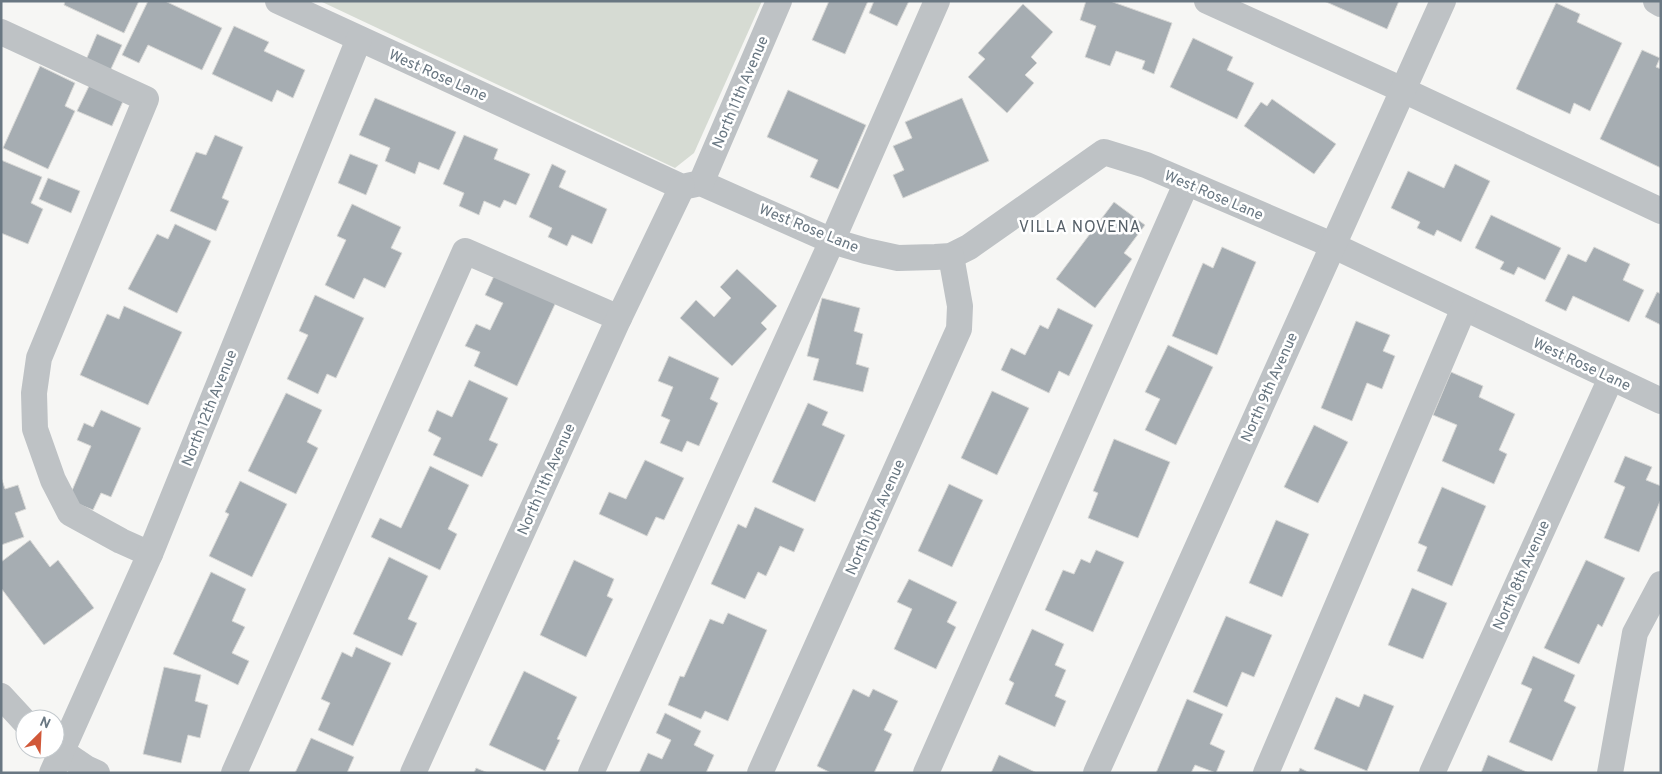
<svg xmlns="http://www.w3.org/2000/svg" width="1662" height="774" viewBox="0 0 1662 774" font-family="Overpass,sans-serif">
<rect width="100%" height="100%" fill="#f6f6f4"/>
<polygon fill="#d6dbd3" points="320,1 762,1 694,153 675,168"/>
<g fill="#a6adb2" stroke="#d8d8d6">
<polygon points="65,1 139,1 124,33 64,5"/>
<polygon points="148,1 165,1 222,28 202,70 148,45 139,63 122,55"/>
<polygon points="829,1 868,1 845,54 812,40"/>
<polygon points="874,1 909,1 897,26 869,13"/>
<polygon points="1086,1 1110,1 1172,23 1154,74 1142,69 1145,61 1116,51 1110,66 1085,57 1096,26 1080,20"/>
<polygon points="1324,1 1399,1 1387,29"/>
<polygon points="1556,3 1580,14 1577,22 1622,43 1590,111 1574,103 1570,114 1516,89"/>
<polygon points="1023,4 1053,32 1031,57 1037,63 1025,75 1034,83 1007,113 968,77 985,59 978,53"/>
<polygon points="234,26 269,42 264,51 305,70 293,98 277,90 272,102 212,74"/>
<polygon points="97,34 122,45 110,71 86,60"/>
<polygon points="1193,38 1233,57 1227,70 1254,83 1237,119 1170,87"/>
<polygon points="1642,50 1660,58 1656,67 1661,69 1661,168 1600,139"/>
<polygon points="40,66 75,83 65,106 75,111 48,169 3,148"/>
<polygon points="90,84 124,99 112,126 77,111"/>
<polygon points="788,90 866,125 838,189 810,177 818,160 767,137"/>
<polygon points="375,98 456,132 439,170 419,162 415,174 385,161 390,148 359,135"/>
<polygon points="962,98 989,161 903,198 893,175 904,170 893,146 912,138 905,122"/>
<polygon points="1272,99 1336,144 1314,174 1244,126 1261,102 1267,106"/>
<polygon points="215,135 243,147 222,198 229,201 216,231 170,211 196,152 206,155"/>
<polygon points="464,135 498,149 494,159 530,174 516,205 504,200 500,208 484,201 479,215 459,206 464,193 443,184"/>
<polygon points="350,154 378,165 366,195 338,183"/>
<polygon points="1,160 42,177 31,203 43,209 28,244 1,233"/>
<polygon points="552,164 566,171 559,187 607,209 592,244 572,235 567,246 548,237 552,228 529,217"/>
<polygon points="1455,164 1490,181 1461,242 1437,230 1434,236 1417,228 1420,222 1391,208 1408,171 1444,188"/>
<polygon points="48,178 80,191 71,213 39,199"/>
<polygon points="1114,202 1145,225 1124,253 1132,259 1095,308 1056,279"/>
<polygon points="352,204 401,227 391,248 402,253 385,288 364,278 354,299 325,285 346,240 337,236"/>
<polygon points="1491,215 1561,248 1545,280 1518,267 1514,275 1500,269 1504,262 1475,248"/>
<polygon points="175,224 211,241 177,313 128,289 157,234 168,239"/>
<polygon points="1222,247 1256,262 1217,355 1172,336 1203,263 1213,268"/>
<polygon points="1594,247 1630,264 1623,280 1644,290 1629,322 1573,296 1566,311 1545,301 1568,254 1586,262"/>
<polygon points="737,269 777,306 761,323 767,329 732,366 680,318 696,300 714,317 731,298 720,287"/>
<polygon points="495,274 556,302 517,386 474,366 480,352 465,346 476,324 490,330 503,303 485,295"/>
<polygon points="1657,292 1661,294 1661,325 1645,317"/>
<polygon points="315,295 364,318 336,378 327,374 318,394 287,379 308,335 299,331"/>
<polygon points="822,298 860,308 854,331 863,334 856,364 869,368 863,392 813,380 819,359 807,356"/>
<polygon points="124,306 182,332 148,405 80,375 107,314 119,319"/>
<polygon points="1058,308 1093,325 1069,376 1059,371 1049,393 1001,370 1011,348 1025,355 1040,325 1048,329"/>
<polygon points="1356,321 1390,335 1383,351 1395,356 1382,389 1367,383 1352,421 1321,408"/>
<polygon points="1168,345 1213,367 1176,445 1145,430 1160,399 1145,392"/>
<polygon points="669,356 719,378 710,399 718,403 699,446 687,441 682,452 660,443 670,420 661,416 673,387 658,381"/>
<polygon points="1451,372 1483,386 1479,397 1515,414 1499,450 1507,454 1494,484 1442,461 1457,425 1433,415"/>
<polygon points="469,380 508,398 489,440 498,444 482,477 433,455 441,438 428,431 437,410 452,417"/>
<polygon points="992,391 1029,408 997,475 961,458"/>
<polygon points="286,393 322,410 307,442 318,448 296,494 248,471"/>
<polygon points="808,403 828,412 822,425 845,435 815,502 772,482"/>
<polygon points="101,410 141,428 111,497 101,493 93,510 68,500 91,446 77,440 84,423 93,427"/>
<polygon points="1314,425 1348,442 1318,503 1284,487"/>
<polygon points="1114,439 1170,462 1138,538 1088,518 1098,493 1093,491"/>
<polygon points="1625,456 1652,467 1646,480 1661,486 1661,499 1639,552 1604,538 1625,487 1614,482"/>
<polygon points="645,460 684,478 664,520 656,517 647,536 599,514 609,492 626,499"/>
<polygon points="430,466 469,485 448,529 457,534 440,570 371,537 380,518 401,528"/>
<polygon points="1,477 5,489 18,485 26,509 15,513 24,537 1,545"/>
<polygon points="240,481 287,504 252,577 209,556 229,514 225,512"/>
<polygon points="949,484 983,500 952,567 918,551"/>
<polygon points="1442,487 1486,506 1452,586 1417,571 1427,547 1418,543"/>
<polygon points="755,507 804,529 794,552 780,546 766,576 758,572 745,599 711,584 738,524 746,528"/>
<polygon points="1276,520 1309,534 1282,597 1249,583"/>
<polygon points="30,540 50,567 58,560 94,608 44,645 1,588 1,562"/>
<polygon points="1096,550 1124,562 1093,632 1045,610 1063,570 1074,574 1081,559 1090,563"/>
<polygon points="389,557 428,576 408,619 417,623 402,656 353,634"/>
<polygon points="574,560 614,579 607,596 613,599 586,657 540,635"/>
<polygon points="1586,560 1625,578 1602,627 1598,624 1579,664 1544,648"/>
<polygon points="211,572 246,589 232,621 245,627 232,653 249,661 238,685 173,654"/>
<polygon points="909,579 957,602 947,622 956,627 936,669 894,649 912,609 897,602"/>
<polygon points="1412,588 1447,603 1423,659 1388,645"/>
<polygon points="728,613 767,630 728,721 705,711 701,719 668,705 680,676 684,677 710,619 723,624"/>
<polygon points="1226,616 1272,635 1254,677 1242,672 1227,707 1193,692"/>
<polygon points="1032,629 1064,644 1055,665 1066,670 1055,696 1066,701 1055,727 1005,704 1014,683 1009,680"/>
<polygon points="356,647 391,663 353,746 318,730 330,703 321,699 342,652 352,657"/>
<polygon points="1533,656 1575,675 1564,701 1576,707 1552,761 1509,742 1532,689 1521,684"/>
<polygon points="164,667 201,675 195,701 208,705 200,738 188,735 181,763 143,754"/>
<polygon points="524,671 577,697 557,739 560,740 545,771 489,745"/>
<polygon points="853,689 869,697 873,689 898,701 884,730 892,734 874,773 831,773 817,766"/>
<polygon points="1364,694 1394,706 1367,771 1314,749 1336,697 1359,707"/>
<polygon points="1187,699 1223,714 1210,744 1225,751 1216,773 1195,765 1191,773 1156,773"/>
<polygon points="665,713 701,731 694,745 714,755 706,773 639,773 648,753 662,759 671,740 656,733"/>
<polygon points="311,738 354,757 347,773 295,773"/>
<polygon points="999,755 1037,773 991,773"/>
<polygon points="1488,755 1529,773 1481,773"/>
<polygon points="476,768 488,773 474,773"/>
<polygon points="1300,768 1310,773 1298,773"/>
</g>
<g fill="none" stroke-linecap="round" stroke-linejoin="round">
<g stroke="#bec2c5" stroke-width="26">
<polyline points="278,1 682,187 701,183 832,241 866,251 898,258 935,257 951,256 969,247 1104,152 1146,165 1332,245 1661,401"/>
<polyline points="1207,1 1403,90 1661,211"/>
<polyline points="1656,1 1661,4"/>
<polyline points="1,32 146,99 39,358 34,393 35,429 53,480 70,513 121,541 150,554"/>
<polyline points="701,183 779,1"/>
<polyline points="1,696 25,722"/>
<polyline points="55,747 86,768 97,773"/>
<polyline points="52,773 150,554 359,39"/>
<polyline points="234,773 465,251 619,318"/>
<polyline points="413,773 619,318 682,187"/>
<polyline points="591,773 832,241 937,1"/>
<polyline points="760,773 959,329 960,306 951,256"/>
<polyline points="926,773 1186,184"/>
<polyline points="1096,773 1443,1"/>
<polyline points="1266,773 1464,308"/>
<polyline points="1432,773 1611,378"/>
<polyline points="1610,773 1635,633 1661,584"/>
</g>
</g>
<g text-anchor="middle" stroke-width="5" stroke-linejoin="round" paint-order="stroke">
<g font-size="15" fill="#697782" stroke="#fff">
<text transform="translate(438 75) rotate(24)" y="5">West Rose Lane</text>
<text transform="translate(740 92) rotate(-67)" y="5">North 11th Avenue</text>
<text transform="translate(1214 195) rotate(23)" y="5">West Rose Lane</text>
<text transform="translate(809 228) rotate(22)" y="5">West Rose Lane</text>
<text transform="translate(1582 364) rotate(25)" y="5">West Rose Lane</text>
<text transform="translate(1269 387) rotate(-66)" y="5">North 9th Avenue</text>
<text transform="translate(209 408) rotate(-68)" y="5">North 12th Avenue</text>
<text transform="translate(546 479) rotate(-66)" y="5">North 11th Avenue</text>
<text transform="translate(875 517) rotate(-66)" y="5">North 10th Avenue</text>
<text transform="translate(1521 575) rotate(-66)" y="5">North 8th Avenue</text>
</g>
<g font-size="16" letter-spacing="1" fill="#566068" stroke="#fff">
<text x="1080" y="232">VILLA NOVENA</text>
</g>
</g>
<rect width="1662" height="774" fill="none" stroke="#697782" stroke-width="5"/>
<g transform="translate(40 734) rotate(24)"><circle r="24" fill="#ffffff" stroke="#c3c9cd"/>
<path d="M0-4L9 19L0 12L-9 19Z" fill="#d15839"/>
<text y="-8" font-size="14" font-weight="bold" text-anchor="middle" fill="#697782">N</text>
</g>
</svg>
